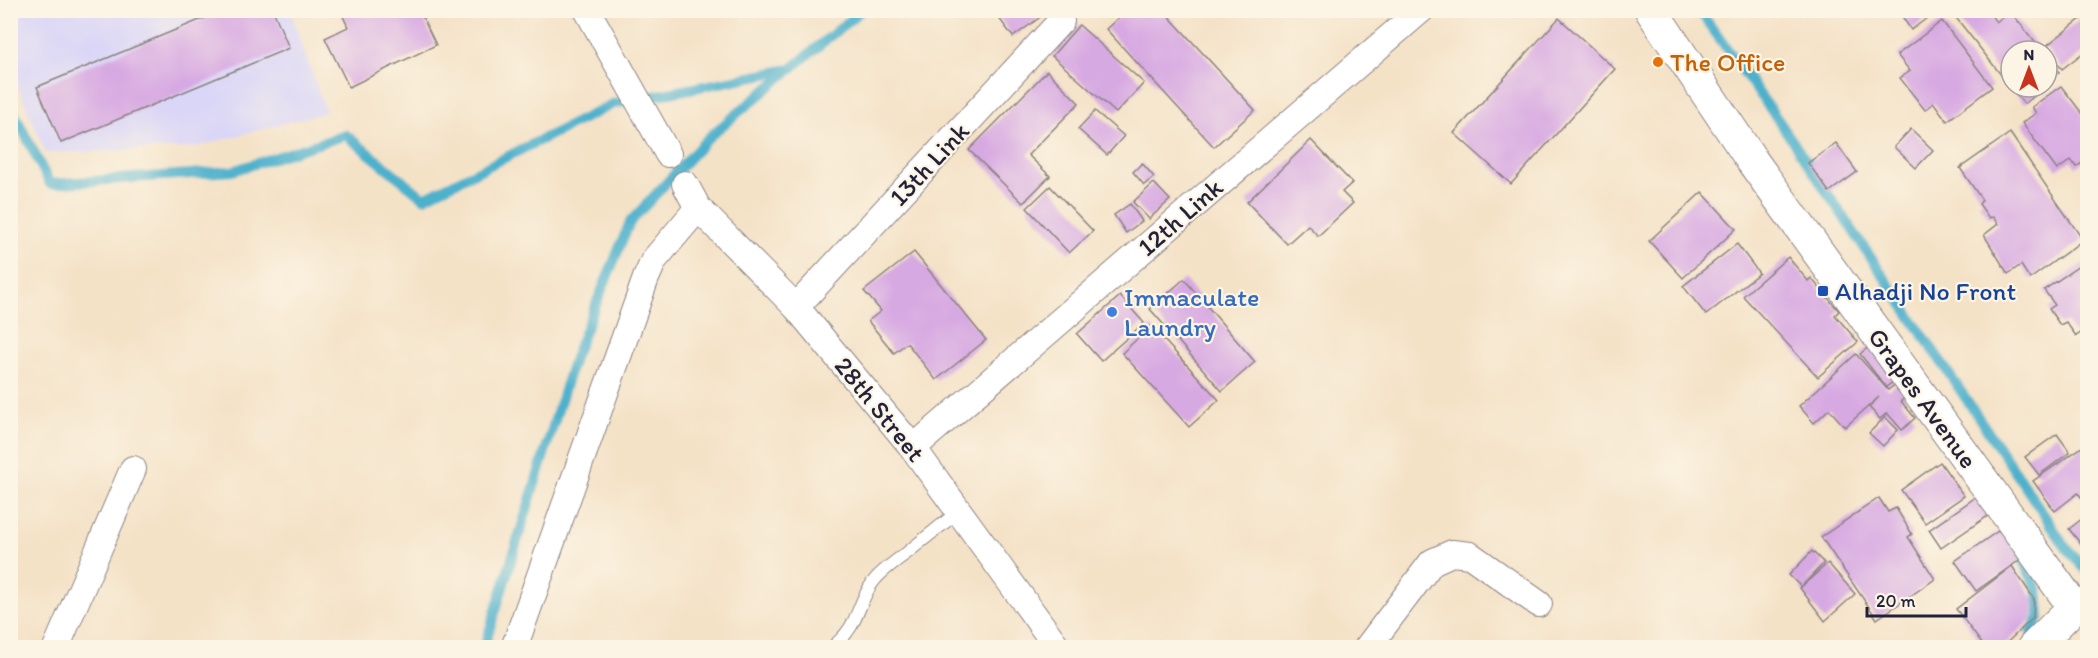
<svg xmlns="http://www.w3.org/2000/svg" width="2098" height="658" viewBox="0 0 2098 658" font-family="Itim,sans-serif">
<rect width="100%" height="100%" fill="#fcf5e5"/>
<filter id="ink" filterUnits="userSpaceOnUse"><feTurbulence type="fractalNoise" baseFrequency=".0167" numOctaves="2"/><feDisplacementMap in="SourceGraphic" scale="12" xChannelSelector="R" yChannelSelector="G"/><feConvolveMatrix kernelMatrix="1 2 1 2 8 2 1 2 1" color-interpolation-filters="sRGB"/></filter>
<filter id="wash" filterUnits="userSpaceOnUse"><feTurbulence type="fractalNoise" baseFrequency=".008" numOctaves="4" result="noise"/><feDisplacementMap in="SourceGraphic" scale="24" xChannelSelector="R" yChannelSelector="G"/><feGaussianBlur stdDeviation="1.35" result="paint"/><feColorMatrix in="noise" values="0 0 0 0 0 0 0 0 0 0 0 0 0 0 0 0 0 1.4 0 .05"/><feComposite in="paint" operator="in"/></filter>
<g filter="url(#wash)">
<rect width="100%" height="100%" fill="#f4e2c7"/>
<polygon fill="#dad6f7" points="10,11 290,11 326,112 191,148 46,153 11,70"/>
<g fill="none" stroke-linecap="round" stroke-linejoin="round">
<g stroke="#4db1cc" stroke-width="10">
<polyline points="1699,10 1781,124 2063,543 2088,573"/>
<polyline points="10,105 50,184 232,171 346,135 424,198 613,104 790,69"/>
<polyline points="2020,556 2038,590 2040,616 2031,633"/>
<polyline points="484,648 575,355 630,222 710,136 862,10"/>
</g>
</g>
<g id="blocks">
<g fill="#d7a9e2">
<polygon points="224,10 273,10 289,48 61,143 37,87"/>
<polygon points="340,10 419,10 436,45 349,87 325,38 348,27"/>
<polygon points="993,10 1050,10 1013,37"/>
<polygon points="1127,10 1163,10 1255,110 1214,147 1106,29"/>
<polygon points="1898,10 1938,10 1911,30"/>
<polygon points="1950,10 1987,10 1996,22 2010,11 2042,51 2011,51 2011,87 2046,87 2024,104"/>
<polygon points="2086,15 2088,49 2062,69 2045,47"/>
<polygon points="1559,18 1615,69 1511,184 1454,133"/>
<polygon points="1942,21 1992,87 1947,121 1934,103 1925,110 1900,78 1910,71 1897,55"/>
<polygon points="1079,25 1144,83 1116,113 1052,56"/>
<polygon points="2047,57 2059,72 2047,81"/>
<polygon points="1047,71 1079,103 1028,155 1050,176 1023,203 969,150"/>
<polygon points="2061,86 2088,121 2088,159 2076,167 2071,160 2057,170 2022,123 2036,113 2032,107"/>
<polygon points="1095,111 1124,136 1107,155 1078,129"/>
<polygon points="1911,129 1933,150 1916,168 1894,147"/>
<polygon points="2010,133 2083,240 2030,279 2021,265 2008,274 1984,235 1998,224 1993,217 1989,218 1979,204 1982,200 1960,168"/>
<polygon points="1311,140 1352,183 1342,192 1353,203 1318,236 1308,225 1287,244 1247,202"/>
<polygon points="1836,143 1857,172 1829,192 1808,163"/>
<polygon points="1142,163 1154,177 1144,185 1133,172"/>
<polygon points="1154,183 1170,200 1149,219 1133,202"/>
<polygon points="1050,186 1093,231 1069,253 1027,208"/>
<polygon points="1702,192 1736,229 1683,278 1649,241"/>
<polygon points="1130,204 1142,221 1126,233 1114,215"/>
<polygon points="1737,244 1759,273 1706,315 1683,286"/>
<polygon points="914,252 986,340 936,380 907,343 894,353 868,321 881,311 864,291"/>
<polygon points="1788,257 1808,281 1811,278 1839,311 1835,315 1858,342 1818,377 1743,296"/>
<polygon points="2088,260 2088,328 2076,336 2066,322 2060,325 2049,309 2055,305 2044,290"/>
<polygon points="1184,279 1255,362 1222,391 1150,309"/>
<polygon points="1120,296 1144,323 1101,361 1077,334"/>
<polygon points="1151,326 1219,400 1189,427 1122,353"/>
<polygon points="1871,345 1897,379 1886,387 1860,354"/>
<polygon points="1856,354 1888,390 1896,384 1906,396 1901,401 1915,418 1902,430 1887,413 1880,419 1869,407 1879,397 1845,427 1829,409 1814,423 1799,406"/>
<polygon points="1885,417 1898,430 1883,446 1869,433"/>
<polygon points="2057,434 2070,452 2039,475 2025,457"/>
<polygon points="2088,443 2088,492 2081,497 2078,493 2055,511 2033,481"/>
<polygon points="1940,462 1964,496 1925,523 1901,490"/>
<polygon points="1976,497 1989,515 1941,548 1929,530"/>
<polygon points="1879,498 1888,512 1896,508 1912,534 1908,537 1935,579 1877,619 1821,537"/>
<polygon points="2088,514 2088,553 2069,529"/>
<polygon points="2001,529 2021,559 1976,591 1955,561"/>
<polygon points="1812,551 1824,563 1801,587 1789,575"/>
<polygon points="1828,563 1855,594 1825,621 1800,588"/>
<polygon points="2012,566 2034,599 2033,618 2001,648 1985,648 1956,609"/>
</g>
</g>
</g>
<g filter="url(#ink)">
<use href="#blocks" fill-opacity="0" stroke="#8b8281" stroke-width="1.5"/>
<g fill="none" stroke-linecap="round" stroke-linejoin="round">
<defs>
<path id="service" d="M 831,648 C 860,626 855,607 873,582 C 882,570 896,561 908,552 C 925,538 942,525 959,511"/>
<g id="minor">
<polyline points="587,10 668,154"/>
<polyline points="685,184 698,208 796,307 913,448 1058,648"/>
<polyline points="796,307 1061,21"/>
<polyline points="913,448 1421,10"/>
<polyline points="56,648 133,469"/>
<polyline points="514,648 646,278 654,260 698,208"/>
<polyline points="1367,648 1432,562 1452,553 1470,555 1539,604"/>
</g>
<g id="tertiary">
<polyline points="1651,10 1753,162 2074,607"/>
<polyline points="2033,648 2074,607"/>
</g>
</defs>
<use href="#service" stroke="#8b8281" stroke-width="14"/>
<use href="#minor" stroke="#8b8281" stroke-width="28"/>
<use href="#tertiary" stroke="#8b8281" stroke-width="34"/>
<use href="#service" stroke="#fff" stroke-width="12"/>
<use href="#minor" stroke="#fff" stroke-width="26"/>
<use href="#tertiary" stroke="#fff" stroke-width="32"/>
</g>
</g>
<circle fill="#e8710a" stroke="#fcf5e5" stroke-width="2" cx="1658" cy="62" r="6"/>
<rect fill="#1a4fb4" stroke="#fcf5e5" stroke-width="2" x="1817" y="285" width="12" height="12" rx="3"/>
<circle fill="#3f7fe0" stroke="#fcf5e5" stroke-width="2" cx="1112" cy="312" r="6"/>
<g text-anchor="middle" stroke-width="4.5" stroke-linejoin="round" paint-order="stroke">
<g font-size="26" fill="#c56008" stroke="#fcf5e5" text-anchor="start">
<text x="1670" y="71">The Office</text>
</g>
<g font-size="26" fill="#22223b" stroke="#fcf5e5">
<text transform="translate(929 164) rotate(-47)" y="9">13th Link</text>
<text transform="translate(1180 217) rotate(-41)" y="9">12th Link</text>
<text transform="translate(1923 398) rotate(54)" y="9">Grapes Avenue</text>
<text transform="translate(880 409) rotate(51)" y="9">28th Street</text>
</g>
<g font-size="26" fill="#164399" stroke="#fcf5e5" text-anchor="start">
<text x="1835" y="300">Alhadji No Front</text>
</g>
<g font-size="26" fill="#366cbe" stroke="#fcf5e5" text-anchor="start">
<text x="1124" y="306">Immaculate<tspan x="1124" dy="30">Laundry</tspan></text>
</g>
</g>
<rect width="2098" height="658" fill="none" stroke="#fcf5e5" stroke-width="36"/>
<g transform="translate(2029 69)"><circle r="28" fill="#fcf5e5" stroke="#a5a1a1" stroke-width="1.5"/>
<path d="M0-4.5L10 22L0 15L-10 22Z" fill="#c8321e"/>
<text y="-9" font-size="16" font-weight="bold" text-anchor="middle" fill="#22223b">N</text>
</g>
<path d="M1867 607v9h99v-9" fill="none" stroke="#22223b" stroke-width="3"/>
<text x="1876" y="607" font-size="18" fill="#22223b" stroke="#fcf5e5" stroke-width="4.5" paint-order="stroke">20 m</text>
</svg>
